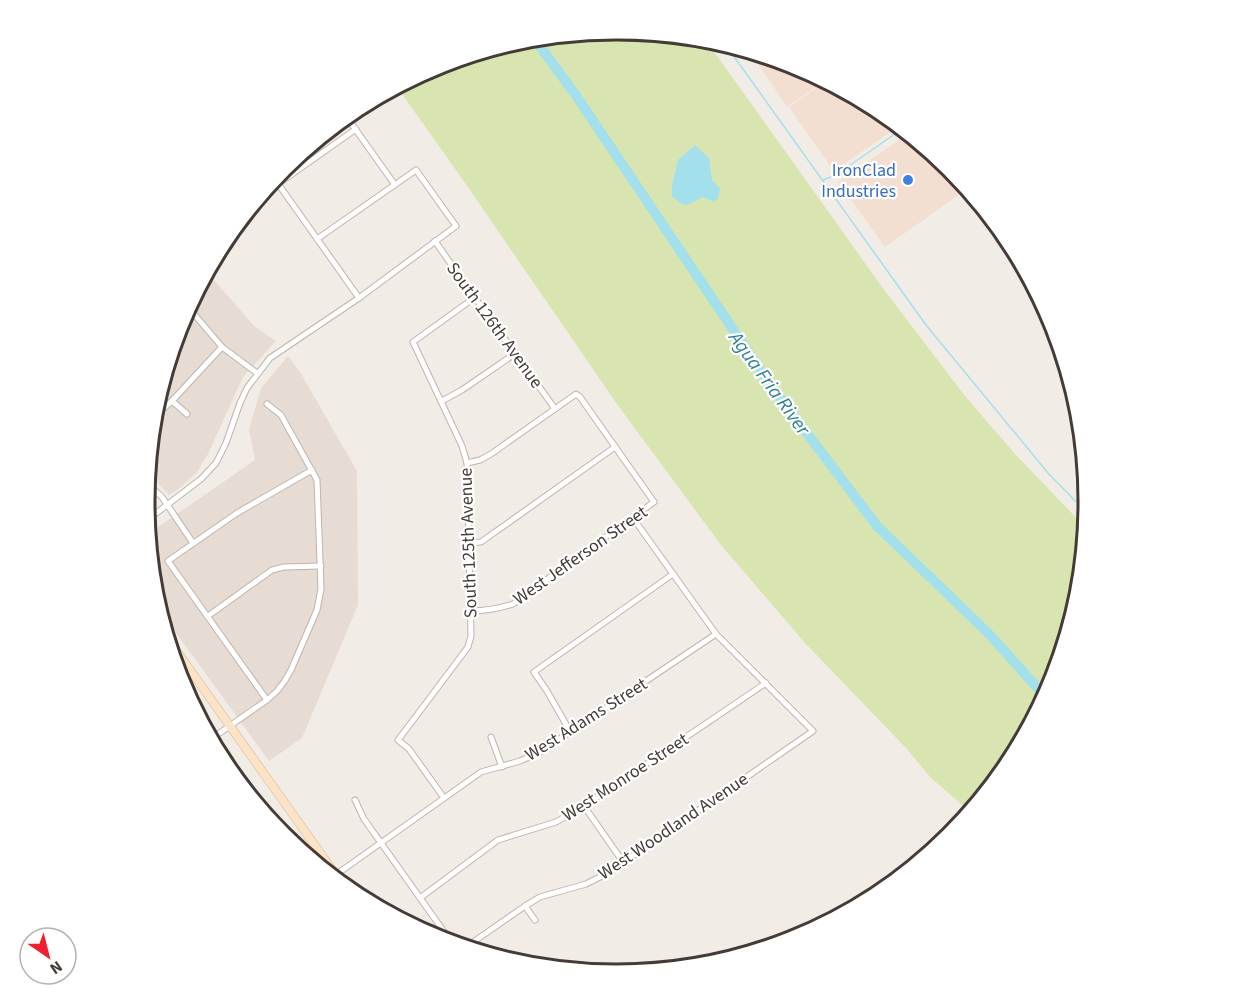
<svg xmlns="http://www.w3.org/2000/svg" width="1233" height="1004" viewBox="0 0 1233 1004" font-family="'Source Sans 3',sans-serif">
<rect width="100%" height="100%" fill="#f2ece6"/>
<g fill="#e6dcd4">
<polygon points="207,272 254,326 276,341 243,377 208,454 197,472 180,488 169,495 147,472 154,410 181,321"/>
<polygon points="288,356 300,372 357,471 358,605 302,738 269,761 158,608 154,594 148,534 255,460 249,429 261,388"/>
</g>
<g fill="#f3ded2">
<polygon points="750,52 797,66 824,81 787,107"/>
<polygon points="826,81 879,110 899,126 834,171 789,107"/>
<polygon points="908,134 950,168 967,189 885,247 838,182"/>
</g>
<polygon fill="#d9e5b0" points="616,30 705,39 882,287 965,396 1015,454 1086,528 1079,594 1052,683 1009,765 970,812 931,778 906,748 805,643 721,545 619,407 463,180 397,87 436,66 525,39"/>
<path fill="#a4dfec" d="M 695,145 L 709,158 L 712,180 L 720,189 L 718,198 L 714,202 L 703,197 C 687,205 686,210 672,196 L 672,185 L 678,160 Z"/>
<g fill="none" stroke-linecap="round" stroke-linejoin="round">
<g stroke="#a4dfec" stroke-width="1.5">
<polyline points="725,44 926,325 1048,473 1087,513"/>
<polyline points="823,180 836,175 902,129"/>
</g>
<polyline stroke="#a4dfec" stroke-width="10" points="534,38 577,97 769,383 877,526 988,633 1045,696"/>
<defs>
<g id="street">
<polyline points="346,116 395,185"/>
<polyline points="274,178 359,298"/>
<polyline points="278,184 356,129"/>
<path d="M 435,241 C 474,298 515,352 555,409"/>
<polyline points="188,307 222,347 257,373"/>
<polyline points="172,401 187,414"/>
<polyline points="442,401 462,390 516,353"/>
<polyline points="153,417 172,401 222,347"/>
<path d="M 467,463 L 480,460 L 491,454 L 576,394 L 580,397 L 654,502 L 513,604 C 498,609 485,611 470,611"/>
<polyline points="146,483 162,497 193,543"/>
<polyline points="146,521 201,479 216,463 226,443 240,403 247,388 270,358 359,298 456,226 416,170 317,239"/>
<polyline points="469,543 481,542 615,447"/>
<polyline points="208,616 272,570 284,567 321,566"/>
<polyline points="267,700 168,561 237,513 312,470"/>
<polyline points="571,733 547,691 534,672 673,574"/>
<polyline points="491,737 502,767"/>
<polyline points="211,739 267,700 277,691 284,682 291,670 317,610 321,589 317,480 281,415 267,404"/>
<polyline points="444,798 409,749 398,740 417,715 468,647 471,636 467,463 462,446 413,342 474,298"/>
<polyline points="355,800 364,819 452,943"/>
<polyline points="584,806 623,862"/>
<polyline points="334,876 481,772 520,761 540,752 716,634"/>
<polyline points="420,898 498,840 556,822 584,806 766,683"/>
<polyline points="525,906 535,920"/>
<polyline points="429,934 440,927"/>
<polyline points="466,947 525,906 540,897 586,884 608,873 813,731 716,634 633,518"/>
</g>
<polyline id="secondary" points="166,636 343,885"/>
</defs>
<use href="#street" stroke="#c0b4ac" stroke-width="7"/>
<use href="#secondary" stroke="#d3b79a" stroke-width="9"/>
<use href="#street" stroke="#fff" stroke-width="5"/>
<use href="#secondary" stroke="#fce3c6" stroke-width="8"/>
</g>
<circle fill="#3f7fe0" stroke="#fff" stroke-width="2" cx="908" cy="180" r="6"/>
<g text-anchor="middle" stroke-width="4.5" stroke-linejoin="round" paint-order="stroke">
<g font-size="18" fill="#366cbe" stroke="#fff" text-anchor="end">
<text x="896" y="176">IronClad<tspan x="896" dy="21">Industries</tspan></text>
</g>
<g font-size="18" fill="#443b36" stroke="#fff">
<text transform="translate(495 325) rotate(54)" y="6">South 126th Avenue</text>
<text transform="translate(468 543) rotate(-92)" y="6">South 125th Avenue</text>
<text transform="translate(580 555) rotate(-35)" y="6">West Jefferson Street</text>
<text transform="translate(586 719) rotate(-32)" y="6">West Adams Street</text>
<text transform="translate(625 777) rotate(-33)" y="6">West Monroe Street</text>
<text transform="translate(673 826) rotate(-34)" y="6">West Woodland Avenue</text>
</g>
<g font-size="20" font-style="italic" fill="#2f8094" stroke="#fff">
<text transform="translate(770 383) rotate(54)" y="7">Agua Fria River</text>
</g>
</g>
<path d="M0 0H1233V1004H0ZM616 40H617A461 461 0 0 1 1078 501V503A461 461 0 0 1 617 964H616A461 461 0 0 1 155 503V501A461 461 0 0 1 616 40Z" fill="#fff" fill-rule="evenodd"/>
<path fill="none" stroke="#443b36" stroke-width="3" d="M616 40H617A461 461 0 0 1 1078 501V503A461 461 0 0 1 617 964H616A461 461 0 0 1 155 503V501A461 461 0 0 1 616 40Z"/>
<g transform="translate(48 956) rotate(145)"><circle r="28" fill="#ffffff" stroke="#b4b1af" stroke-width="1.5"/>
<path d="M0-4.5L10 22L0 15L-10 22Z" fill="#f01f2e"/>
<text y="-9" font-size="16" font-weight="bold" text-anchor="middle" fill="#443b36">N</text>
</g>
</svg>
